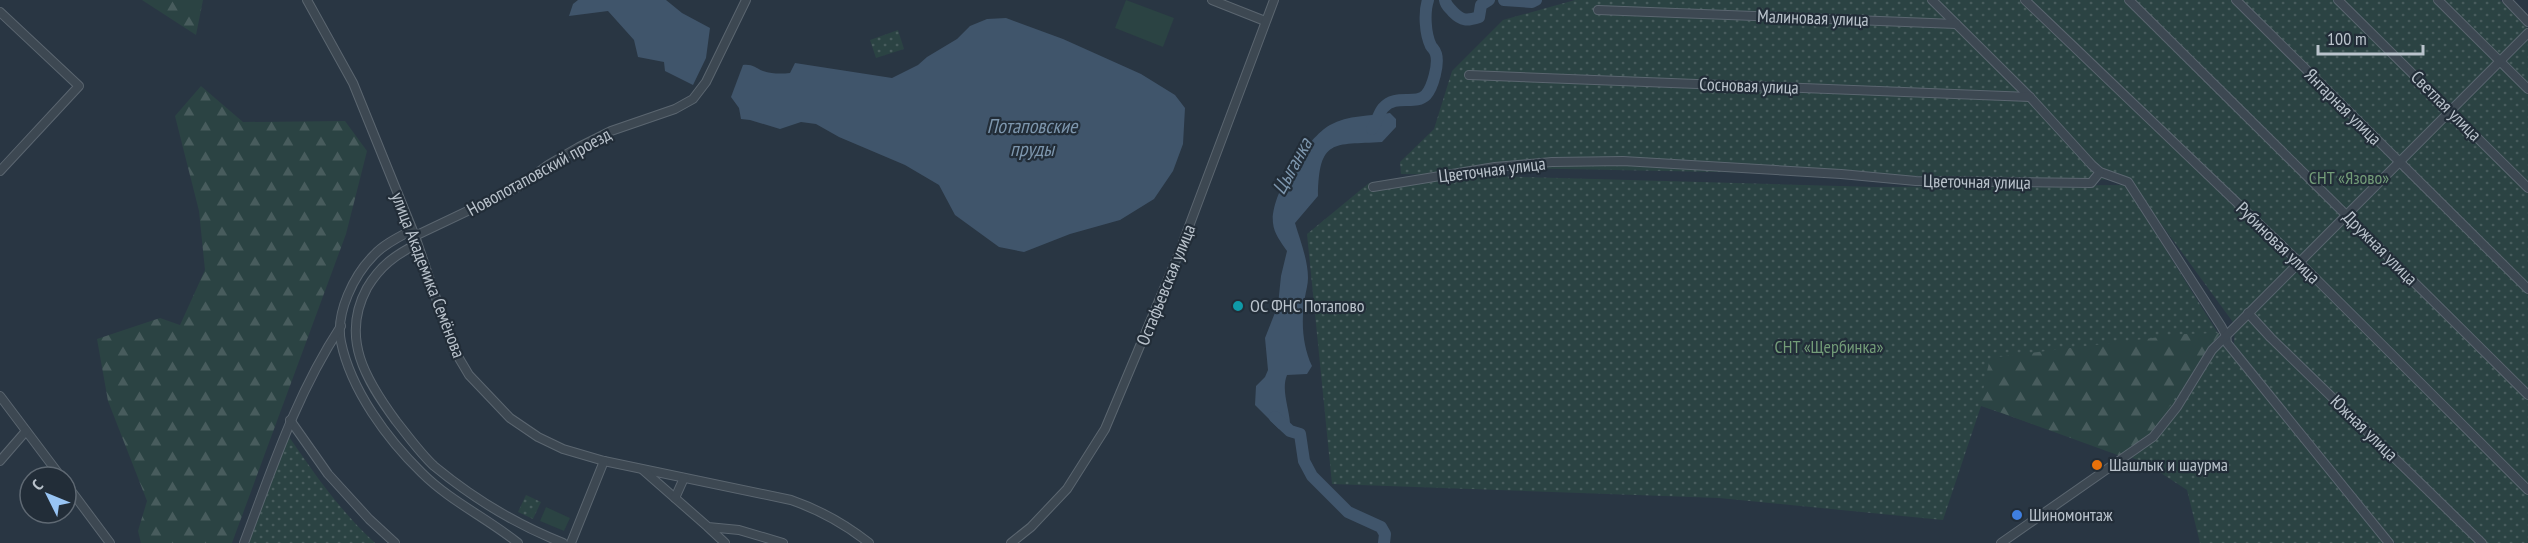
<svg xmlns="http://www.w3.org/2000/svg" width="2528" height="543" viewBox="0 0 2528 543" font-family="'PT Sans Narrow',sans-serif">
<defs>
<pattern id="green-dots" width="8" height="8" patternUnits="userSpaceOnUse" patternTransform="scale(1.5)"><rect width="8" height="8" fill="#2b4343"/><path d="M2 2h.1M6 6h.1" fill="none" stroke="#485c5d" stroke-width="1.8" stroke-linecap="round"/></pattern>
<pattern id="forest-firs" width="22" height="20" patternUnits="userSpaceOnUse" patternTransform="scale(1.5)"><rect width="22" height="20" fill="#2b4343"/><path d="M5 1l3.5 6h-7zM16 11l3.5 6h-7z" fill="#485c5d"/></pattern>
</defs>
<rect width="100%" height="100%" fill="#293643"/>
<g fill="url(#green-dots)">
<polygon points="1575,0 2500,0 2528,29 2528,543 2395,543 2234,344 2235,325 2129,180 1508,168 1491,176 1875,187 2125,185 2228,349 2386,543 2200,543 2187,490 2144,462 1981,406 1943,520 1719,498 1332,484 1307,234 1369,183 1486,176 1401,174 1400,162 1434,129 1452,71 1503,20"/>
<polygon points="898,30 904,49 876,58 870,40"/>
<path d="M 287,434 C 314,473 340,511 375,543 L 247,543 Z"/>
<polygon points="526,495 541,502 533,519 518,512"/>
</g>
<g fill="url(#forest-firs)">
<polygon points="142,0 203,0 196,35"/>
<polygon points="201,86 243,122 345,121 367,151 346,234 232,543 141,543 138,531 147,501 108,401 97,339 160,318 180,325 205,270 199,211 175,116"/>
<polygon points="2220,333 2152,431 2123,457 1980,405 1990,358 2185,334"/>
</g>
<g fill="#2b4343">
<polygon points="1126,0 1174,18 1163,47 1115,28"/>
<polygon points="546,507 570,518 564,531 540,521"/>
</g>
<g fill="#40556b">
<polygon points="578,0 666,0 682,13 710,28 706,58 693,85 665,71 664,62 638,57 634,40 608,11 569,16 573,4"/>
<path d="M 1006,18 L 1063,39 L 1141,74 L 1175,95 L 1185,108 L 1183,144 L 1173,171 L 1154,199 L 1120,220 L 1070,234 L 1024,252 L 999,247 L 955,215 L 939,185 L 905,165 L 839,137 L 816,124 L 801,122 L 780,129 L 750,120 L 741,119 L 739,108 L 731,97 L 743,65 C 753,64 755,68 763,71 C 772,74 781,74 790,73 L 795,63 L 892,78 L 918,65 L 927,57 L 957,39 L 970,26 L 987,19 Z"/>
<path d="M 1390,113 L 1396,119 L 1396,127 L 1382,142 C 1333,145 1319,138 1318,196 L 1295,223 C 1300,240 1308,260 1308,278 C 1308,284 1306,291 1305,297 C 1301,320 1302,345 1312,366 L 1307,374 L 1287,375 C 1281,389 1289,408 1290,423 L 1286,427 L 1279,429 L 1255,405 L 1256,386 L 1265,377 L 1268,370 L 1265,338 L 1278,305 L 1281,276 L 1287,251 C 1281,242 1274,234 1273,223 C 1270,195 1307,138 1330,125 C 1348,115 1370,116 1390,113 Z"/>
</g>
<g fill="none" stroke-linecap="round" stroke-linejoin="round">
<g stroke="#40556b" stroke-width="12">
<path d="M 1445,0 C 1446,6 1449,7 1453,12 C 1462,21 1467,21 1479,17 L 1481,5 L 1489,0"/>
<polyline points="1504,0 1532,2 1536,0"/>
<path d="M 1372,129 C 1377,123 1378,114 1383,108 C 1396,93 1415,106 1426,95 C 1433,87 1439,64 1436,54 C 1435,50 1433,49 1431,46 C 1425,34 1424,12 1428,0"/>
<polyline points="1275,417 1290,431 1300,434 1304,461 1312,476 1348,512 1381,527 1385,534 1384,543"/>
</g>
<defs>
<g id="minor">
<path d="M 307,0 L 353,83 L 415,236 L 453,348 L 469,375 L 510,418 L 538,437 L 563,449 L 604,461 L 791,500 C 820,510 845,524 869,543"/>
<polyline points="1212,0 1265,21"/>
<polyline points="1932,0 2030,97 2092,165 2100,172 2128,182 2221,326 2226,335 2227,343 2389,543"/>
<polyline points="2025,0 2299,262 2528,490"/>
<polyline points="2129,0 2528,395"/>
<polyline points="2236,0 2528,289"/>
<polyline points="2338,0 2528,188"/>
<polyline points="2438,0 2528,89"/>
<polyline points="2507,0 2528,22"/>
<polyline points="1598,10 1956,24"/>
<polyline points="0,12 79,86 0,171"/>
<polyline points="1469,75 2030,97"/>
<polyline points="1373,187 1495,167 1552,162 1623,161 1841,174 1916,181 2091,183 2100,172"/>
<path d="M 412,230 C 399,237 384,244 374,255 C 354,275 335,313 341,342 C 351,390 387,439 422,473 C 450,501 487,518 518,543"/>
<polyline points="415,236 520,186 548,165 579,147 611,131 675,109 693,99 706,82 746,0"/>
<path d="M 417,244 C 395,255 380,266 367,288 C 340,338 366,380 396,421 C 408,436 420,453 434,466 C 474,499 515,524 563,543"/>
<polyline points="2248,313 2271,338 2482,543"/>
<polyline points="0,396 61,477"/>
<polyline points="290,420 328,474 369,519 395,543"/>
<polyline points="0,461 26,431"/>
<polyline points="643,470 708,527 739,530 783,543"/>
<polyline points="66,484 110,543"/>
<polyline points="675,498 684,478"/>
<polyline points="709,528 725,543"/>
<path d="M 244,543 C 273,466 296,395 341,326"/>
<polyline points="571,543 604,461"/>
<polyline points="1011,543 1031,527 1067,489 1105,429 1179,253 1274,0"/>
<polyline points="2001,543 2153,437 2177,407 2212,350 2528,33"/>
</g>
</defs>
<use href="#minor" stroke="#5b6670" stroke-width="10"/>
<use href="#minor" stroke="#3d4852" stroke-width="8"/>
</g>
<circle fill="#0f9aa8" stroke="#222d38" stroke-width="2" cx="1238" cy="306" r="6"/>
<circle fill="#e8710a" stroke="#222d38" stroke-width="2" cx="2097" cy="465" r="6"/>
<circle fill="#3f7fe0" stroke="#222d38" stroke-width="2" cx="2017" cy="515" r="6"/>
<g text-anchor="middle" stroke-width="4.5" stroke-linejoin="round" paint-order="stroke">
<g font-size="18" fill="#bac3cc" stroke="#222d38">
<text transform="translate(1813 18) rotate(2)" y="6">Малиновая улица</text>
<text transform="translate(1749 86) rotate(2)" y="6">Сосновая улица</text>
<text transform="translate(2446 106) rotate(45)" y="6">Светлая улица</text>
<text transform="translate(2343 107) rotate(45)" y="6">Янтарная улица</text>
<text transform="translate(1492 170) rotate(-7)" y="6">Цветочная улица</text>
<text transform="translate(539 172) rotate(-29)" y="6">Новопотаповский проезд</text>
<text transform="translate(1977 182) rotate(1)" y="6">Цветочная улица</text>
<text transform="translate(2278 243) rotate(44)" y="6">Рубиновая улица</text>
<text transform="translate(2380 248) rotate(45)" y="6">Дружная улица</text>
<text transform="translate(428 275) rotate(69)" y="6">улица Академика Семёнова</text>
<text transform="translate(1166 285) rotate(-68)" y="6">Остафьевская улица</text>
<text transform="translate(2364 428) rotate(44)" y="6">Южная улица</text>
</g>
<g font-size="18" fill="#739c78" stroke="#222d38">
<text x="2349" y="184">СНТ «Язово»</text>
<text x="1829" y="353">СНТ «Щербинка»</text>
</g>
<g font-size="18" fill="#bac3cc" stroke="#222d38" text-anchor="start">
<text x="1250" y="312">ОС ФНС Потапово</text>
<text x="2109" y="471">Шашлык и шаурма</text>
<text x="2029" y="521">Шиномонтаж</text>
</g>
<g font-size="20" font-style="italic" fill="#7d96ad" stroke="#222d38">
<text x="1032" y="133">Потаповские<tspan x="1032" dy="23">пруды</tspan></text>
<text transform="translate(1292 166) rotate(-61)" y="7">Цыганка</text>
</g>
</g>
<g transform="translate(48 495) rotate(313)"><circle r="28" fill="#222d38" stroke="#5f6973" stroke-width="1.5"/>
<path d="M0-4.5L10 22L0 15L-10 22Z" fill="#98c4f4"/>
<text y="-9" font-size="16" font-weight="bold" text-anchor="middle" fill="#bac3cc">С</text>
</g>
<path d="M2318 45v9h105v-9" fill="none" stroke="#bac3cc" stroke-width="3"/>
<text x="2327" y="45" font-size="18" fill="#bac3cc" stroke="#222d38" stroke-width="4.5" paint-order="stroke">100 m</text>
</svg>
